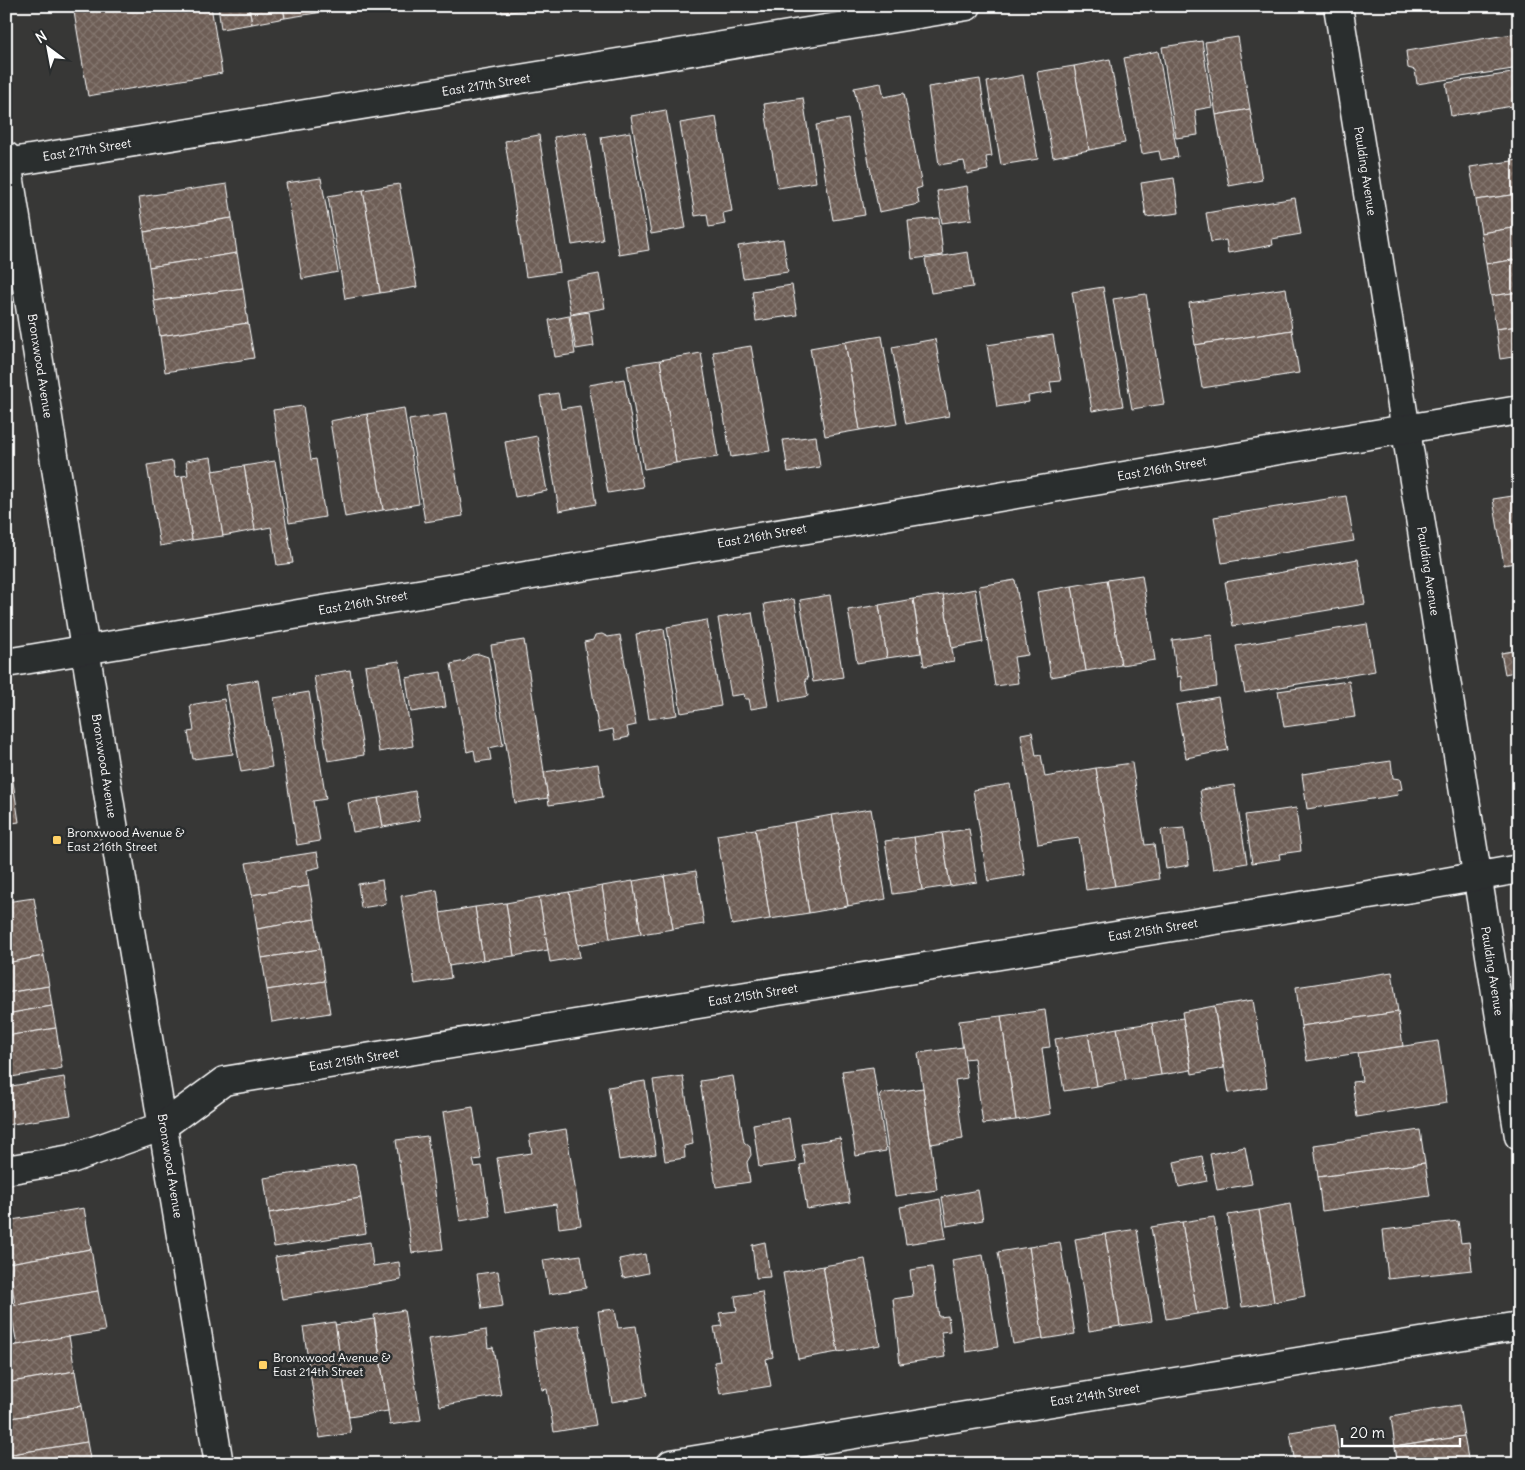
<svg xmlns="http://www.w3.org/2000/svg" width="1525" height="1470" viewBox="0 0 1525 1470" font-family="Delius,sans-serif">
<defs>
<pattern id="building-cross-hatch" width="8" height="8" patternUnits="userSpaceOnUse" patternTransform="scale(1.25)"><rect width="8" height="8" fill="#6d5d54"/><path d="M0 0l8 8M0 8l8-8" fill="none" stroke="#83756e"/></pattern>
</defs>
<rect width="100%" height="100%" fill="#373736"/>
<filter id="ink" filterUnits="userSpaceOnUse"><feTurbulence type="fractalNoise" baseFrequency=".02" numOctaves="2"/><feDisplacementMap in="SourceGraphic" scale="10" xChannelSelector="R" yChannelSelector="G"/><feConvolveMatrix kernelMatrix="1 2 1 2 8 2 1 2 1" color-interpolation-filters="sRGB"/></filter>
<g filter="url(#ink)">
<g fill="url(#building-cross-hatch)" stroke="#fff">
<polygon points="73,6 189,6 190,10 211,6 222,73 88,96"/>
<polygon points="218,6 249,6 252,24 221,29"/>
<polygon points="249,6 283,6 285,18 252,24"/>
<polygon points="283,6 315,6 316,13 285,18"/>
<polygon points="315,6 348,6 348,8 316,13"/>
<polygon points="501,6 541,6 541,8 502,13"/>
<polygon points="1519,33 1519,68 1417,84 1415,70 1408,68 1406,51"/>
<polygon points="1238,37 1250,109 1216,115 1205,42"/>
<polygon points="1202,41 1212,107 1195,110 1198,135 1176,138 1162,47"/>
<polygon points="1158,51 1178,157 1161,160 1159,151 1142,154 1124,58"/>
<polygon points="1110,59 1125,143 1089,150 1074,66"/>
<polygon points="1074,66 1089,150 1053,157 1037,72"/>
<polygon points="1519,72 1519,105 1451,116 1446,83"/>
<polygon points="1023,75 1038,159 1001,165 987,82"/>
<polygon points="980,79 992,156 986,157 988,170 967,174 964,161 939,165 928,87"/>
<polygon points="881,83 884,97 904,93 922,187 916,189 919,204 879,212 854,88"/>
<polygon points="803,98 816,182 778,188 764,104"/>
<polygon points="1250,109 1262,180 1229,186 1216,115"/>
<polygon points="666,110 686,228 651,234 631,116"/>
<polygon points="716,117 732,211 723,213 725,224 709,227 707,214 695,216 680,123"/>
<polygon points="848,119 865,215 833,220 816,125"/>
<polygon points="586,132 603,240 572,245 554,137"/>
<polygon points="630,132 649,250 619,255 601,137"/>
<polygon points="539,135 560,272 526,277 505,141"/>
<polygon points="1519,160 1519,194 1476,200 1470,167"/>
<polygon points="321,178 338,272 302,279 286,183"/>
<polygon points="1174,178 1179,213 1146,217 1141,183"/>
<polygon points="227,184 232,218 144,232 139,197"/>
<polygon points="399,184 417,287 380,293 363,190"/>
<polygon points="967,186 972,219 942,223 937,191"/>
<polygon points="363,190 380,293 345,299 328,196"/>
<polygon points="1519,194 1519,227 1481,233 1476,200"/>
<polygon points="1295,198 1301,234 1272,239 1273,245 1228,253 1226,240 1211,242 1206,213"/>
<polygon points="232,218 237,253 149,267 144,232"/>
<polygon points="939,218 943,255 912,259 908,221"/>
<polygon points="1519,227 1519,259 1486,264 1481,233"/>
<polygon points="783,239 788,272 743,278 738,246"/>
<polygon points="968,252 973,287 931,293 925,259"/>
<polygon points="237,253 243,288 154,301 149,267"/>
<polygon points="1519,259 1519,292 1491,296 1486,264"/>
<polygon points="599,274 605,308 571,314 565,280"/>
<polygon points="792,285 797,315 756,321 752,291"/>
<polygon points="1103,287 1123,406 1092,411 1072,292"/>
<polygon points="243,288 248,323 160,336 154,301"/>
<polygon points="1286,288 1292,330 1195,345 1189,303"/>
<polygon points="1519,292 1519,326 1496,329 1491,296"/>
<polygon points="1146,294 1164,404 1132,409 1113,299"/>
<polygon points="589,312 594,346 576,349 570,315"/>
<polygon points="569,316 575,354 555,357 549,320"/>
<polygon points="248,323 254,358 165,372 160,336"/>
<polygon points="1519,326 1519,356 1500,359 1496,329"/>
<polygon points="1292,330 1299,373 1202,388 1195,345"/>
<polygon points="1053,335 1061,381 1050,382 1052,392 1028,396 1029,402 997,407 987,345"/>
<polygon points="882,336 897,424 860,430 845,342"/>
<polygon points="935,339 949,416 906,424 892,347"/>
<polygon points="845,342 860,430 825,436 810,348"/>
<polygon points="751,346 770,451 731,457 713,352"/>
<polygon points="701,353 718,457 676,463 660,360"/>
<polygon points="660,360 676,463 644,469 627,365"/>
<polygon points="624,379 643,487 608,493 589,385"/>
<polygon points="558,393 561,409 580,406 596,504 559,511 540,396"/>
<polygon points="303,406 311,460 316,459 325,517 289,523 273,410"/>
<polygon points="404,408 419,504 383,510 367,414"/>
<polygon points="367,414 383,510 345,517 330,421"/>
<polygon points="446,414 463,516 425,522 409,420"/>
<polygon points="537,436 547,491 515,497 505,442"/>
<polygon points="816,436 820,467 788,472 783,440"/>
<polygon points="211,457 223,536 192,540 182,476 188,475 186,461"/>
<polygon points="173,461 175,477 182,476 192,540 160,546 147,465"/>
<polygon points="275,461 293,563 277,565 271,527 255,530 244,466"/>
<polygon points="244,466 255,530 223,536 212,471"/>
<polygon points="1519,495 1519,562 1504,565 1493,499"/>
<polygon points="1346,496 1354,541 1222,563 1214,517"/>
<polygon points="1358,559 1365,604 1233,626 1225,582"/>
<polygon points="1142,575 1155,660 1121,665 1107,580"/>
<polygon points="1015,580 1028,655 1014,657 1018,683 995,686 979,586"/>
<polygon points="1107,580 1121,665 1086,671 1072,586"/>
<polygon points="1072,586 1086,671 1051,677 1037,592"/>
<polygon points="975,589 983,642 952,648 943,595"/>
<polygon points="830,595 843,677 813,682 800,600"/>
<polygon points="943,595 954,661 924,666 913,599"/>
<polygon points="794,599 808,679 805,679 808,696 780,701 764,604"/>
<polygon points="913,599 921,653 887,658 879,605"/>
<polygon points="879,605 887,658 857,663 848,610"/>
<polygon points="752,612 768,706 751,709 749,699 745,699 744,694 731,696 718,618"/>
<polygon points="707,620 721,706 681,713 667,627"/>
<polygon points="1367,624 1375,671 1245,693 1236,646"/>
<polygon points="664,629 677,715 649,719 636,634"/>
<polygon points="602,634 608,637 620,635 636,725 627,727 629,737 615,740 613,729 599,732 584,642 593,640 595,635"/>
<polygon points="1212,635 1217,687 1182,692 1181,676 1177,677 1172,640"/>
<polygon points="524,640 548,798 515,803 491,645"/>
<polygon points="1519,650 1519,671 1505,674 1501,653"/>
<polygon points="479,654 488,657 503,745 489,748 491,760 476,762 474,750 467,752 451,664 465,661 472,655"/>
<polygon points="399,661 413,746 379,752 365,666"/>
<polygon points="350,670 364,755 328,761 314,676"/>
<polygon points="441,672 446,707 411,712 406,678"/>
<polygon points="258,680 272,767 241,772 226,685"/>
<polygon points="1349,681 1355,717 1284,727 1278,691"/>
<polygon points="309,692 326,799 313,801 320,841 297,845 274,698"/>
<polygon points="1218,697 1228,750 1186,758 1176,705"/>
<polygon points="224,699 233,754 193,759 188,732 194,731 190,705"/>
<polygon points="1032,732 1036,756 1041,755 1045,777 1096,768 1115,886 1086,890 1079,838 1038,844 1021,734"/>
<polygon points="9,755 19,822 6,824 6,756"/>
<polygon points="1391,761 1393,778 1400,779 1402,789 1397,790 1398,795 1307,809 1302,774"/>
<polygon points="1132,763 1145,845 1154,844 1159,879 1115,886 1096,768"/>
<polygon points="598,764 603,797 549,805 544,772"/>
<polygon points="1010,784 1025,875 988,881 973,790"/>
<polygon points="1234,785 1247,863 1213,869 1200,790"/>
<polygon points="415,791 420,820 383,827 378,798"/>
<polygon points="378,798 383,827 353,832 348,803"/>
<polygon points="1296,808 1301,851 1279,854 1280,859 1252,863 1245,815"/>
<polygon points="871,809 886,899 848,906 832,815"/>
<polygon points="832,815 848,906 809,913 794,822"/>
<polygon points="794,822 809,913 770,919 755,829"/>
<polygon points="1184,828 1189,865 1166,869 1161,830"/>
<polygon points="755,829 770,919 732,925 717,835"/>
<polygon points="969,829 977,882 950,886 942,833"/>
<polygon points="942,833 950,886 922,890 914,837"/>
<polygon points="914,837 922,890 893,894 885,841"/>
<polygon points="317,852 320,867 307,870 309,886 252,895 246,863"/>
<polygon points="696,871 704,924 673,929 664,876"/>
<polygon points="664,876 673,929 641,934 633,881"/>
<polygon points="382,880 386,904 361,908 358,884"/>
<polygon points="633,881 641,934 610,939 602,886"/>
<polygon points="309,886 315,919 257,929 252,895"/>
<polygon points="602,886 610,939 578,945 569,892"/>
<polygon points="437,890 451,978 415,984 401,896"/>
<polygon points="569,892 580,957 550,962 539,897"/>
<polygon points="539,897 548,950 514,956 506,903"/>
<polygon points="34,898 44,956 6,963 6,902"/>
<polygon points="506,903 514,956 483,960 475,907"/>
<polygon points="475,907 483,960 449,966 440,913"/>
<polygon points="315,919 320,949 262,958 257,929"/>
<polygon points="320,949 325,981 267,990 262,958"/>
<polygon points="44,956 49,986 6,993 6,963"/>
<polygon points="1392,972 1398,1012 1301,1026 1296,987"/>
<polygon points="325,981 330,1013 272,1022 267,990"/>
<polygon points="49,986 52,1006 6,1014 6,993"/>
<polygon points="1253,1000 1267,1087 1229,1093 1214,1006"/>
<polygon points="52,1006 56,1028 6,1036 6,1014"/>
<polygon points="1214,1006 1224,1068 1192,1074 1182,1012"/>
<polygon points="1045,1010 1050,1047 1042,1048 1051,1114 1016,1120 1001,1016"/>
<polygon points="1398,1012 1403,1046 1307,1061 1301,1026"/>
<polygon points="1001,1016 1016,1120 983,1124 974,1058 964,1059 959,1021"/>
<polygon points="1183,1018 1191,1070 1161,1075 1152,1023"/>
<polygon points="1152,1023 1161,1075 1126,1080 1117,1028"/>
<polygon points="56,1028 62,1068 6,1078 6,1036"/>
<polygon points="1117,1028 1126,1080 1097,1086 1088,1034"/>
<polygon points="1088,1034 1097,1086 1064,1091 1055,1039"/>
<polygon points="1438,1041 1447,1103 1357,1117 1352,1082 1362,1081 1358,1053"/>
<polygon points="963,1047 967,1078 955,1080 963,1139 931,1144 918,1053"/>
<polygon points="873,1067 886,1151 856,1156 842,1071"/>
<polygon points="683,1076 693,1144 684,1146 685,1158 665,1161 653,1080"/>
<polygon points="733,1076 744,1142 750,1147 751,1155 747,1162 750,1182 716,1187 700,1081"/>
<polygon points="64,1077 71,1115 6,1125 6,1087"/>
<polygon points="645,1081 656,1154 619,1160 608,1087"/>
<polygon points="923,1088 937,1190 895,1196 880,1094"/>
<polygon points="473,1107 481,1159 473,1160 475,1167 482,1166 490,1216 460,1221 443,1112"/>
<polygon points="789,1118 796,1162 759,1167 753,1124"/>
<polygon points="566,1129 581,1225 559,1228 556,1204 505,1212 497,1158 532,1153 529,1135"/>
<polygon points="1420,1130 1425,1163 1318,1177 1314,1145"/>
<polygon points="427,1136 443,1249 412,1253 396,1140"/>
<polygon points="840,1138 850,1202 807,1209 800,1165 805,1164 802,1144"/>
<polygon points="1245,1147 1252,1184 1217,1190 1210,1154"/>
<polygon points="1202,1156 1207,1181 1179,1187 1174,1162"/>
<polygon points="1425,1163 1430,1196 1322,1211 1318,1177"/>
<polygon points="355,1164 361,1198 269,1213 264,1178"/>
<polygon points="978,1190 983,1220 947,1226 942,1197"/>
<polygon points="361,1198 366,1233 274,1247 269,1213"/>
<polygon points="940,1199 946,1238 906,1244 900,1207"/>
<polygon points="1290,1204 1305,1296 1274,1302 1259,1210"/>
<polygon points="84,1208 91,1249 9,1263 6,1248 6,1221"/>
<polygon points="1259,1210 1274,1302 1242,1307 1228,1215"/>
<polygon points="1214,1217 1229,1309 1197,1314 1182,1222"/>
<polygon points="1458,1221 1461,1243 1469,1242 1472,1270 1388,1279 1383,1230"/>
<polygon points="1182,1222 1197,1314 1166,1319 1151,1227"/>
<polygon points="1137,1229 1152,1321 1120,1326 1105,1234"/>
<polygon points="1105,1234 1120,1326 1089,1331 1075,1239"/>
<polygon points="370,1242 373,1266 399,1262 401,1280 282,1299 275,1257"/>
<polygon points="765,1242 770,1277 756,1278 752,1245"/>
<polygon points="1060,1242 1075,1334 1043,1339 1029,1247"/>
<polygon points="1029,1247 1043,1339 1013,1344 998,1252"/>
<polygon points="91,1249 98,1291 15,1305 9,1263"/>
<polygon points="645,1254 648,1273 623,1278 619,1259"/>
<polygon points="581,1255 586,1288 549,1294 543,1260"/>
<polygon points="983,1255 998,1347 966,1352 952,1260"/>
<polygon points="865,1259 880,1345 838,1352 823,1266"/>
<polygon points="823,1266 838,1352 798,1359 783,1273"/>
<polygon points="932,1267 939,1317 948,1316 950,1331 941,1332 945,1357 900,1364 893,1299 913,1296 910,1270"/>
<polygon points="498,1271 503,1306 482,1309 477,1274"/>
<polygon points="98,1291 105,1331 17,1345 10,1306"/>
<polygon points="762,1292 773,1357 766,1359 771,1386 720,1394 714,1362 720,1361 714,1327 722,1326 719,1313 737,1311 735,1296"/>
<polygon points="615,1309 618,1328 636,1326 647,1396 612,1402 598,1311"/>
<polygon points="404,1310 421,1420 390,1425 374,1315"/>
<polygon points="374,1319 388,1411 349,1417 335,1325"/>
<polygon points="335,1322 351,1433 320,1438 303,1327"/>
<polygon points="579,1325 596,1425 554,1432 547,1389 542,1390 533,1332"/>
<polygon points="486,1330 488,1348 493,1347 501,1395 440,1406 428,1339"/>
<polygon points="69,1336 75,1371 6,1383 6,1347"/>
<polygon points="75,1371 81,1406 6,1419 6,1383"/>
<polygon points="1459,1405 1464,1436 1395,1447 1391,1417"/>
<polygon points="81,1406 87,1442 6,1455 6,1419"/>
<polygon points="1335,1425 1340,1464 1295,1464 1290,1432"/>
<polygon points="1464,1436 1469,1464 1398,1464 1395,1447"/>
<polygon points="87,1442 91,1464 6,1464 6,1455"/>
</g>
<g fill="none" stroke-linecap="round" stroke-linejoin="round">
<defs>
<g id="minor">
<polyline points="1338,6 1519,1136"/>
<polyline points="6,156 132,942 219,1464"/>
<polyline points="6,163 967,6"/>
<polyline points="6,663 1519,410"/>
<polyline points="6,1170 71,1159 163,1126 224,1081 1412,888 1519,869"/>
<polyline points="671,1464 1519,1326"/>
</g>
</defs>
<use href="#minor" stroke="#fff" stroke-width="31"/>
<use href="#minor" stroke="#2a2d2e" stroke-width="28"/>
</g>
</g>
<g fill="#ffd166" stroke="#2a2d2e" stroke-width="2">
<rect x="52" y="835" width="10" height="10" rx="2.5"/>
<rect x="258" y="1360" width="10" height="10" rx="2.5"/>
</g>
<g text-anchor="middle" stroke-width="5" stroke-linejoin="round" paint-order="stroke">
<g font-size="12" fill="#fff" stroke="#2a2d2e">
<text transform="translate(486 85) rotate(-9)" y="4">East 217th Street</text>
<text transform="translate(87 150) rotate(-9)" y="4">East 217th Street</text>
<text transform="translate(1365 171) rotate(81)" y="4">Paulding Avenue</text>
<text transform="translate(40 366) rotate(81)" y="4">Bronxwood Avenue</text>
<text transform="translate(1162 469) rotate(-10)" y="4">East 216th Street</text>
<text transform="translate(762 536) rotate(-10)" y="4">East 216th Street</text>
<text transform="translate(1428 571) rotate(81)" y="4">Paulding Avenue</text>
<text transform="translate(363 603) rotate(-10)" y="4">East 216th Street</text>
<text transform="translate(104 766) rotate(81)" y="4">Bronxwood Avenue</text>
<text transform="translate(1153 930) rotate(-9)" y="4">East 215th Street</text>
<text transform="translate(1492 971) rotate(81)" y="4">Paulding Avenue</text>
<text transform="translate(753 995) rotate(-9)" y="4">East 215th Street</text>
<text transform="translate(354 1060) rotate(-9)" y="4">East 215th Street</text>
<text transform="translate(170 1166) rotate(81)" y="4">Bronxwood Avenue</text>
<text transform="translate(1095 1395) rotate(-9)" y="4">East 214th Street</text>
</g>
<g font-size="12" fill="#fff" stroke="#2a2d2e" text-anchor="start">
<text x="67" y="837">Bronxwood Avenue &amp;<tspan x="67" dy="14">East 216th Street</tspan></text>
<text x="273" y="1362">Bronxwood Avenue &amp;<tspan x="273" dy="14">East 214th Street</tspan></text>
</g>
</g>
<rect width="1525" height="1470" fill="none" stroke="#2a2d2e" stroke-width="25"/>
<rect x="12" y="12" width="1500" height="1445" fill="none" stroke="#fff" stroke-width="2" filter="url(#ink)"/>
<g transform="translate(48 48) rotate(328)" stroke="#2a2d2e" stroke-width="4" paint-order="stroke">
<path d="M0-4L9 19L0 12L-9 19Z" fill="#ffffff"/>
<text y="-8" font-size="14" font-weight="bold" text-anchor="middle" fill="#ffffff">N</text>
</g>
<path d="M1342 1438v8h118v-8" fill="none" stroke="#ffffff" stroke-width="2.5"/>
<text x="1350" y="1438" font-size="15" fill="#ffffff" stroke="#2a2d2e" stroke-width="4" paint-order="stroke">20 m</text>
</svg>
